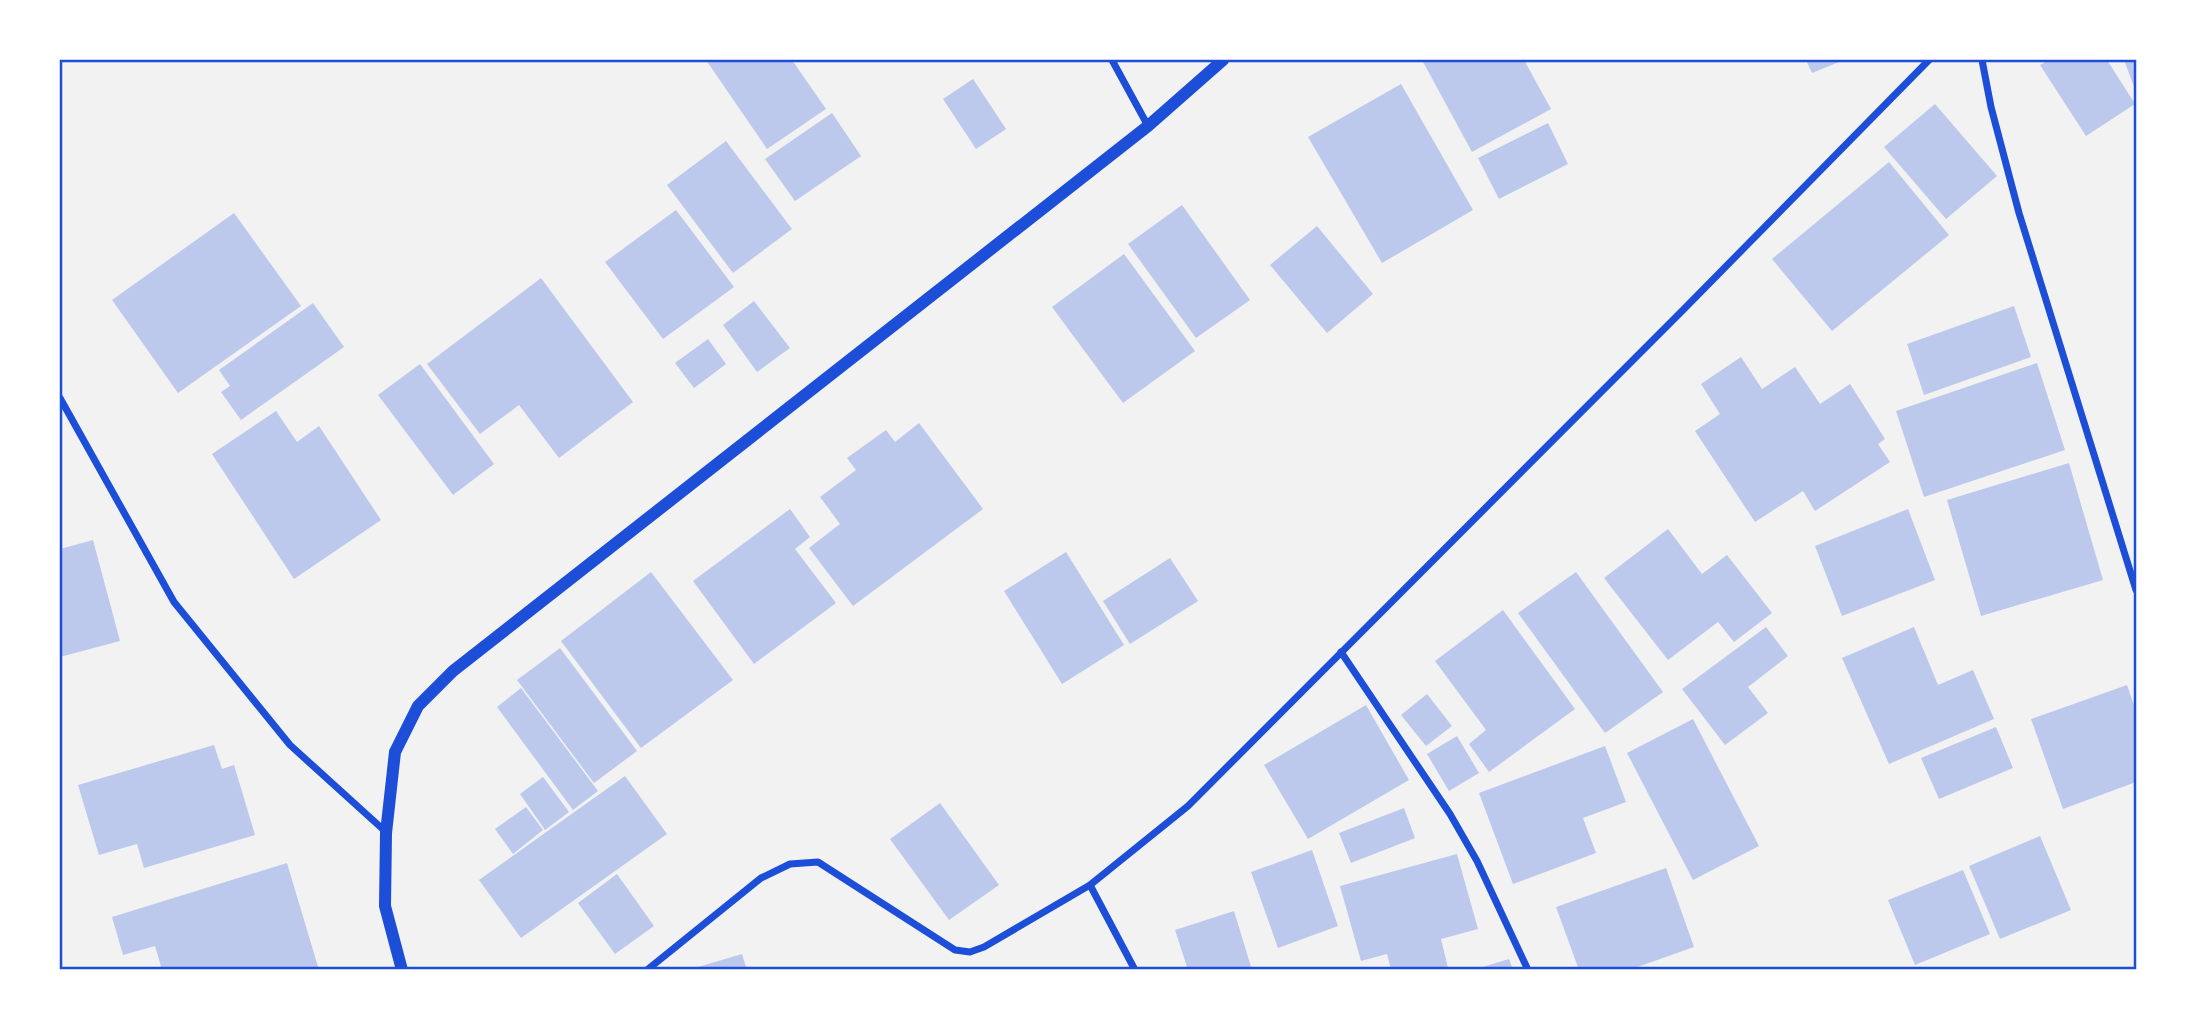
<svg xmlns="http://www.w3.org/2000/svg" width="2196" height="1029" viewBox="0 0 2196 1029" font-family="Helvetica,sans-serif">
<rect width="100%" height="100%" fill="#f2f2f2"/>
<g fill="#bdc9ec">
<polygon points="706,60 792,60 826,109 767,149"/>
<polygon points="1422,60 1524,60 1551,109 1472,152"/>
<polygon points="1806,60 1844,60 1812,73"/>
<polygon points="2049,60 2107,60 2135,104 2086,136 2040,65"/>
<polygon points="2124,60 2136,60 2136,92"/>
<polygon points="973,79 1006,129 976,149 943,99"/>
<polygon points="1401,84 1473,210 1382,263 1308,137"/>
<polygon points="1935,104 1997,176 1946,219 1884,147"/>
<polygon points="832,113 861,156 795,201 765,159"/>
<polygon points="1548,123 1568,164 1499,199 1478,158"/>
<polygon points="726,141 792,229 733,273 667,185"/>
<polygon points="1889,162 1949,235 1832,331 1772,259"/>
<polygon points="1182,205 1250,300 1196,338 1128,244"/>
<polygon points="676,210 734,287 663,339 605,262"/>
<polygon points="234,213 301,306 178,393 112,300"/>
<polygon points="1317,226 1373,294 1327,333 1270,265"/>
<polygon points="1124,254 1195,351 1123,403 1052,307"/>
<polygon points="541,278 633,402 559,458 519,405 480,434 427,364"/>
<polygon points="754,301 790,348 757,372 723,325"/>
<polygon points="313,303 344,347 241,420 221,392 230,386 219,370"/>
<polygon points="2014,306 2031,357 1924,395 1907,344"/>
<polygon points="708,339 726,364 694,388 675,363"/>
<polygon points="1741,357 1762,389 1795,367 1820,404 1850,384 1885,439 1878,444 1890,462 1815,511 1803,491 1755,522 1695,431 1720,414 1701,384"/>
<polygon points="2037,363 2065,450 1924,497 1896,411"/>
<polygon points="420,364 494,464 453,495 378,395"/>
<polygon points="276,411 297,442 319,426 381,520 294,579 212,454"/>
<polygon points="919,423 983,509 853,606 809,548 840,524 820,497 856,470 847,458 886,430 895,442"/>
<polygon points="2069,463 2103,580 1981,616 1947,500"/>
<polygon points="790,509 810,537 795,549 836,603 754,664 693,581"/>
<polygon points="1908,509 1935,580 1842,616 1815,546"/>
<polygon points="1668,529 1702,574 1727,555 1772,613 1734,642 1718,622 1668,660 1604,578"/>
<polygon points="93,540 120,641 60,657 60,549"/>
<polygon points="1066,552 1124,645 1062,684 1004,591"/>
<polygon points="1170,558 1198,601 1130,644 1103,601"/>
<polygon points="651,572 733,680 641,748 561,641"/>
<polygon points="1576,572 1663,692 1605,733 1518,613"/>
<polygon points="1503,610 1575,709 1489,772 1469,744 1486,730 1435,661"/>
<polygon points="1766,627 1788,656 1748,687 1768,713 1725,745 1682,689"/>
<polygon points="1914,627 1938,685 1973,670 1994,719 1889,764 1842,658"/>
<polygon points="560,648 637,751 594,783 517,680"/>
<polygon points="2127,685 2136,711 2136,782 2063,809 2031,719"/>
<polygon points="521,688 598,791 573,810 497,707"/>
<polygon points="1427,694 1452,726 1426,746 1401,715"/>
<polygon points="1366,705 1409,780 1308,839 1264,765"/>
<polygon points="1693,719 1759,846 1693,880 1627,753"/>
<polygon points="1996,727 2013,768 1939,799 1921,758"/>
<polygon points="1457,736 1479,773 1449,791 1427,754"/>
<polygon points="214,745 222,769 234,765 255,835 144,868 137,844 99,855 78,785"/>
<polygon points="1605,746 1626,802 1583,818 1596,853 1513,884 1479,793"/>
<polygon points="625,776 667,834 521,938 479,880"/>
<polygon points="543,777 569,812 545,830 520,794"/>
<polygon points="940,803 999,885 949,920 890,839"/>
<polygon points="526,807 543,830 513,854 495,829"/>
<polygon points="1404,808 1415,838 1351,863 1339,833"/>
<polygon points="2040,836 2071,910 2000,939 1969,866"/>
<polygon points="1312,850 1338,926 1278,948 1251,872"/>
<polygon points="1457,854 1478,929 1441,939 1448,968 1391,970 1387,954 1361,961 1340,886"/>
<polygon points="287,863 319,970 162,970 155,946 123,955 112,917"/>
<polygon points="1666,868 1694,947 1629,970 1579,970 1556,907"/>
<polygon points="1963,870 1990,934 1915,965 1888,900"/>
<polygon points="617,874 654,926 615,954 578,903"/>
<polygon points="1234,911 1252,970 1188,970 1175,930"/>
<polygon points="742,954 747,970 691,970 691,969"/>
<polygon points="1509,959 1513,970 1476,970 1476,969"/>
</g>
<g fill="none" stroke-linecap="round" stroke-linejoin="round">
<g stroke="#1d4ed8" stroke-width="7">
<polyline points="1112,60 1148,126"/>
<polyline points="1982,60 1991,107 2019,213 2136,590"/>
<polyline points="60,398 174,602 290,745 386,832"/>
<polyline points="1341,652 1450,814 1477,861 1528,970"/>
<polyline points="1090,885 1135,970"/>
<polyline points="647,970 761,878 790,864 818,862 955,950 970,952 984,947 1090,885 1188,806 1684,309 1929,60"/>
</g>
<polyline stroke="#1d4ed8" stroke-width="12" points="402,970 385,906 386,833 395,752 418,706 453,671 1148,126 1223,60"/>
</g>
<rect width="2196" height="1029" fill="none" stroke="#ffffff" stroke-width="122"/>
<rect x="61" y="61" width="2074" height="907" fill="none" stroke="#1d4ed8" stroke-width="2.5"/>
</svg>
